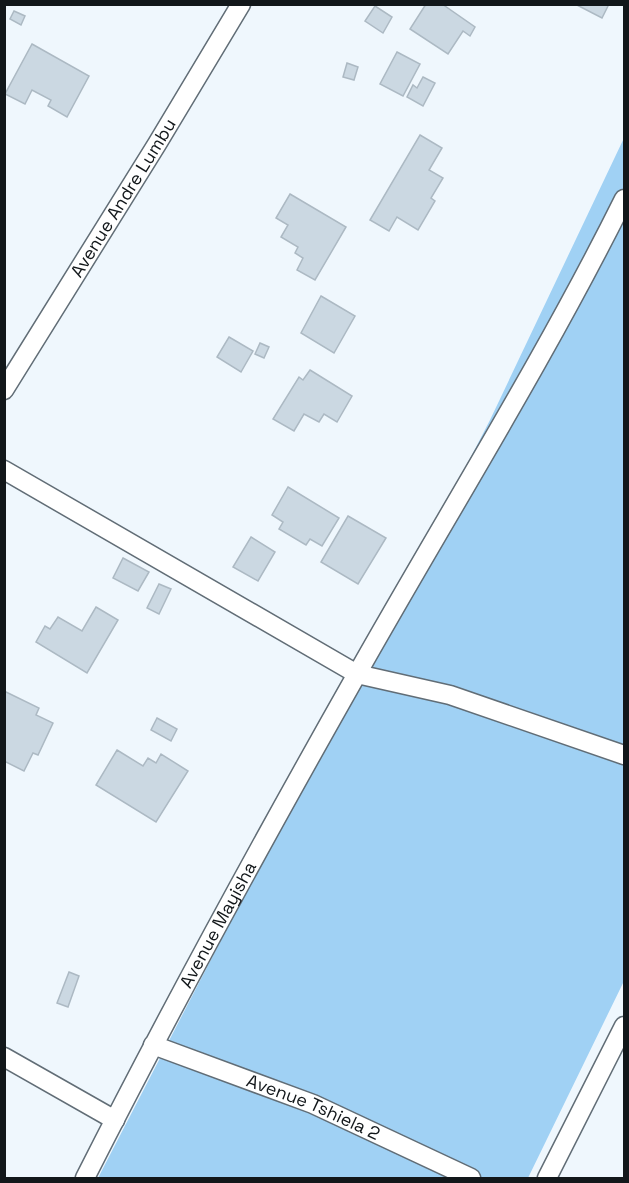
<svg xmlns="http://www.w3.org/2000/svg" width="629" height="1183" viewBox="0 0 629 1183" font-family="'Space Grotesk',sans-serif">
<rect width="100%" height="100%" fill="#eff7fd"/>
<polygon fill="#a0d1f4" points="624,138 624,981 528,1178 98,1178 490,420"/>
<g fill="#cbd8e2" stroke="#acb9c3" stroke-width="1.5">
<polygon points="426,4 442,4 475,27 470,36 463,31 448,54 410,29"/>
<polygon points="575,4 609,4 602,18"/>
<polygon points="375,6 392,17 383,33 365,21"/>
<polygon points="14,11 25,16 21,25 10,19"/>
<polygon points="32,44 89,76 67,117 48,106 51,100 32,90 25,104 5,94"/>
<polygon points="397,52 420,64 403,96 380,84"/>
<polygon points="347,63 358,67 354,80 343,77"/>
<polygon points="423,77 435,83 423,106 407,97 413,85 417,88"/>
<polygon points="420,135 442,148 429,170 443,178 431,198 435,201 418,230 397,217 389,231 370,220"/>
<polygon points="290,194 346,227 315,280 297,270 303,258 295,253 298,247 281,237 288,225 276,218"/>
<polygon points="321,296 355,316 334,353 301,333"/>
<polygon points="229,337 253,351 241,372 217,357"/>
<polygon points="260,343 269,347 264,358 255,354"/>
<polygon points="310,370 352,396 337,422 324,414 319,422 304,414 294,431 273,419 299,377 303,380"/>
<polygon points="288,487 339,518 322,546 310,539 306,545 279,529 283,522 272,515"/>
<polygon points="348,516 386,538 358,584 321,562"/>
<polygon points="251,537 275,552 258,581 233,567"/>
<polygon points="123,558 149,572 138,591 113,578"/>
<polygon points="159,584 171,589 159,614 147,608"/>
<polygon points="96,607 118,620 87,673 36,642 45,626 50,629 58,617 82,631"/>
<polygon points="4,691 39,708 36,715 53,723 38,755 33,753 24,771 4,761"/>
<polygon points="157,718 177,729 171,741 151,730"/>
<polygon points="117,750 143,766 148,758 156,763 161,754 188,771 156,822 96,785"/>
<polygon points="69,972 79,976 68,1007 57,1003"/>
</g>
<g fill="none" stroke-linecap="round" stroke-linejoin="round">
<defs>
<g id="street">
<path id="s1" d="M 4,390 L 157,144 L 241,4"/>
<polyline points="4,470 357,674 450,695 624,755"/>
<path id="s2" d="M 153,1045 L 313,1104 L 471,1178"/>
<polyline points="4,1057 115,1120"/>
<path id="s3" d="M 85,1178 C 171,1008 263,840 357,674 C 446,516 543,362 624,199"/>
<polyline points="547,1178 624,1026"/>
</g>
</defs>
<use href="#street" stroke="#616d76" stroke-width="21"/>
<use href="#street" stroke="#fff" stroke-width="18"/>
</g>
<g text-anchor="middle" stroke-width="4.5" stroke-linejoin="round" paint-order="stroke">
<g font-size="18" fill="#12171a" stroke="#eff7fd">
<text dy="6" stroke="none"><textPath href="#s1" startOffset="226">Avenue Andre Lumbu</textPath></text>
<text dy="6" stroke="none"><textPath href="#s3" startOffset="286">Avenue Mayisha</textPath></text>
<text dy="6" stroke="none"><textPath href="#s2" startOffset="172">Avenue Tshiela 2</textPath></text>
</g>
</g>
<rect width="629" height="1183" fill="none" stroke="#12171a" stroke-width="12"/>
</svg>
